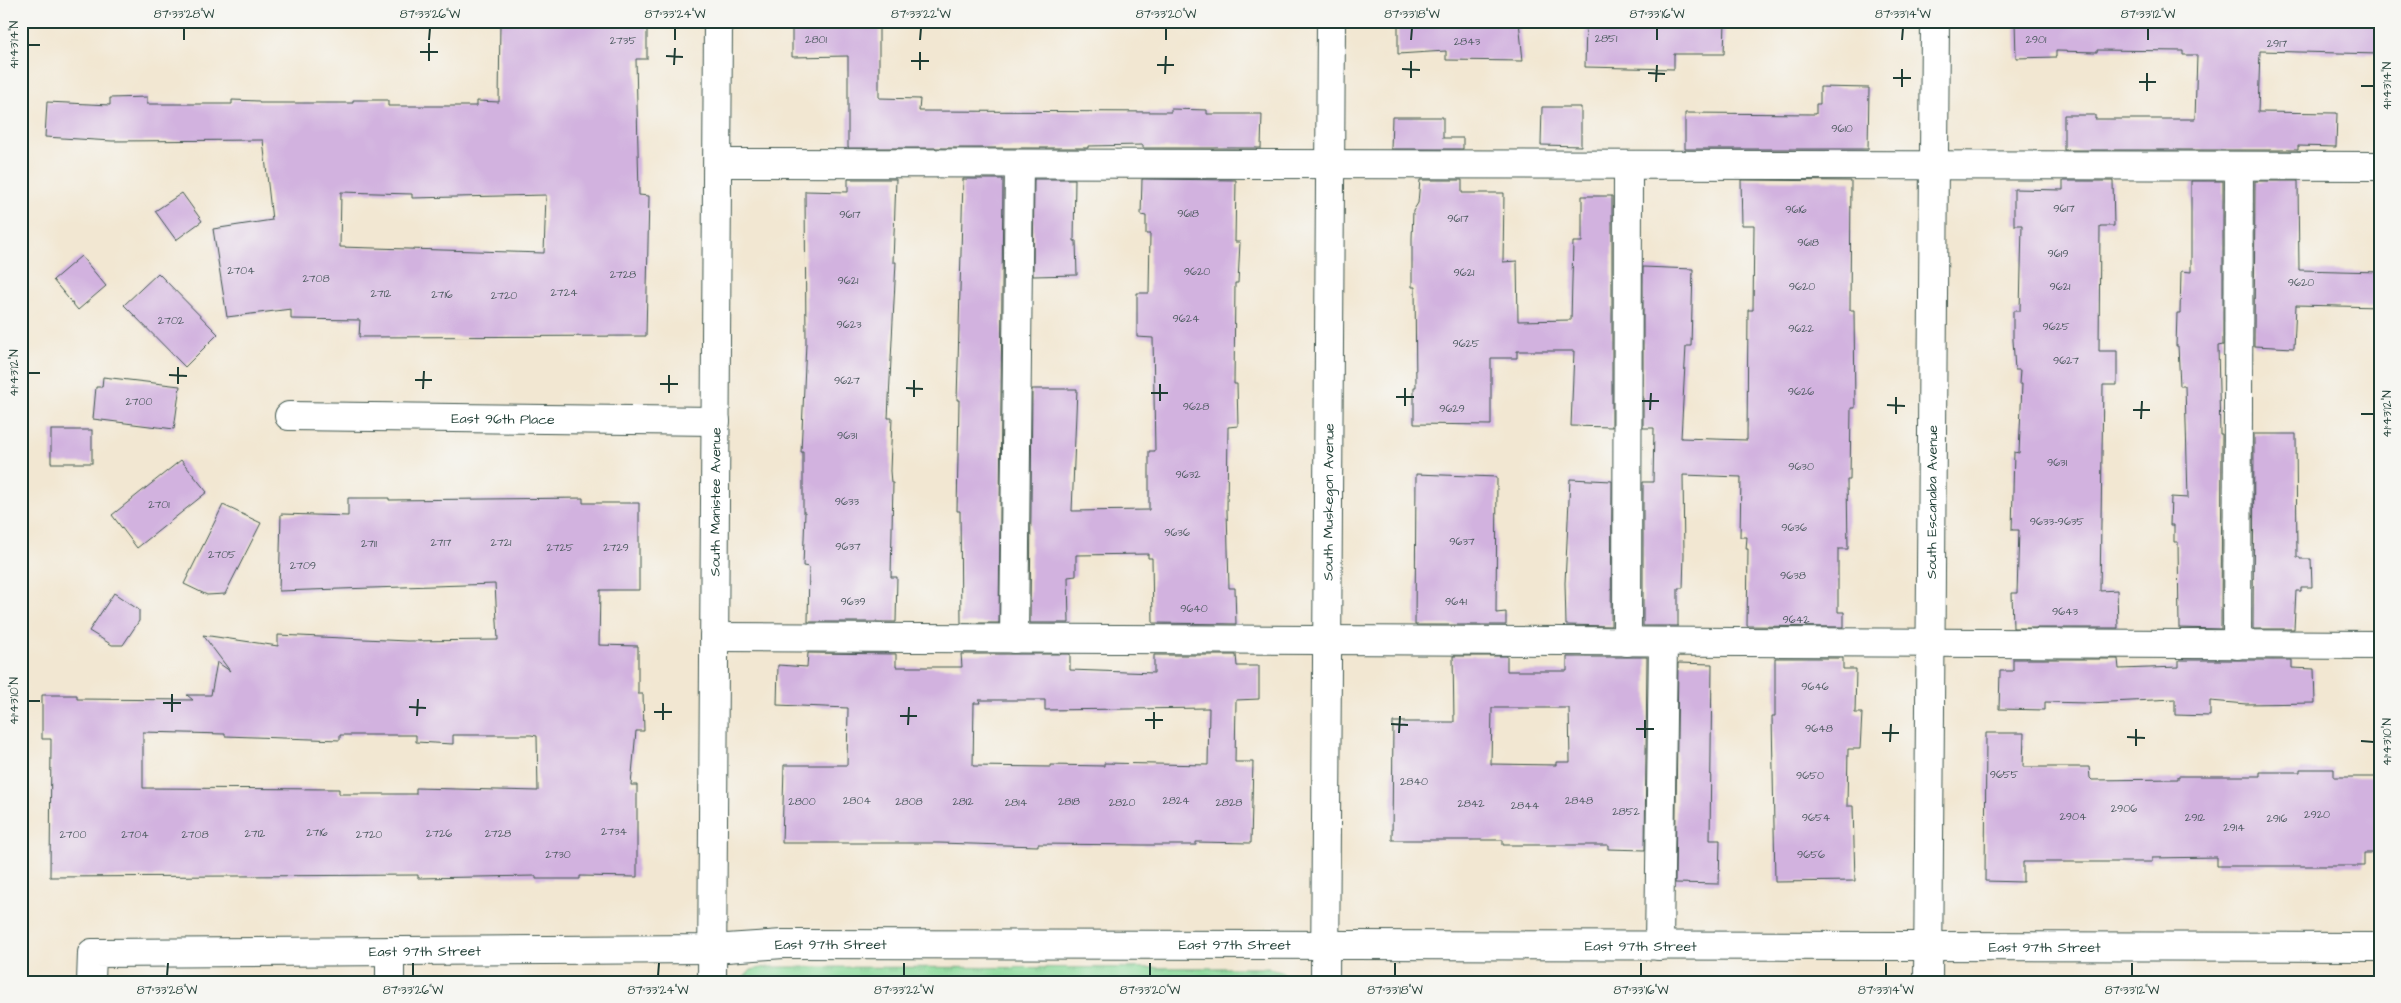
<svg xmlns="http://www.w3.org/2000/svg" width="2401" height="1003" viewBox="0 0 2401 1003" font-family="'Architects Daughter',sans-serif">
<defs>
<pattern id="park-tufts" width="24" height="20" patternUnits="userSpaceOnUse" patternTransform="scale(1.25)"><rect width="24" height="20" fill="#89da9a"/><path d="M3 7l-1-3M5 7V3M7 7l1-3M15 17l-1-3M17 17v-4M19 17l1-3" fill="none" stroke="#76bc85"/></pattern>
</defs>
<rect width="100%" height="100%" fill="#f6f6f2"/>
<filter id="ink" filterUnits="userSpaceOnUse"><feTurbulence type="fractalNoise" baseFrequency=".02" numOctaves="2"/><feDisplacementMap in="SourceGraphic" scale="10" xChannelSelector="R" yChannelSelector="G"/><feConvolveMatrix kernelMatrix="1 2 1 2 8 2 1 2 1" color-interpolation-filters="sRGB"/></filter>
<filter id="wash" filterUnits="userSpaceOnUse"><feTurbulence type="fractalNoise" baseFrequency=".0096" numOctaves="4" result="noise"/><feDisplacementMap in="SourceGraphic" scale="20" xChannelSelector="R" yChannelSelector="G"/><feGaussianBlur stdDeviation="1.12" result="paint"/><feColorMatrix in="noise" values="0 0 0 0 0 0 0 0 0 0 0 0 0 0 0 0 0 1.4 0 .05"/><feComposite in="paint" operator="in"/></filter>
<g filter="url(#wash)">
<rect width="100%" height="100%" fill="#f2e7d2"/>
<polygon fill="url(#park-tufts)" stroke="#548c67" points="768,967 1267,968 1282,971 1292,982 740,982 751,970"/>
<g id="blocks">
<g fill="#d2b2df" fill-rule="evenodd">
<path d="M 500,21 L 647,21 L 647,59 L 636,59 L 639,195 L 649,196 L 646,336 L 359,337 L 360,320 L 291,319 L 291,309 L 227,317 L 213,229 L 272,220 L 263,140 L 112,141 L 45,137 L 47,102 L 110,105 L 110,98 L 147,97 L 147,104 L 232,104 L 232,100 L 259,101 L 259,103 L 353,103 L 353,100 L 388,100 L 388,106 L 477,106 L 477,101 L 499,102 ZM 341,192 L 412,194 L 412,198 L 546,195 L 544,253 L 340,247 Z"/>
<polygon points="792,21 879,21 879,98 920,99 919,111 1171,112 1171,109 1207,110 1207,114 1262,114 1261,148 1143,148 1143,145 1088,146 1088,148 848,148 848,56 792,57"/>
<polygon points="1398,21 1519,21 1523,61 1446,60 1446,51 1398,54"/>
<polygon points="1586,21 1725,21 1724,54 1674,54 1674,69 1585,67"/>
<polygon points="2015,21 2379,21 2379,54 2260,51 2258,112 2337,113 2336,147 2298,146 2298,150 2064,150 2064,115 2095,115 2095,119 2195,119 2197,55 2183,55 2183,51 2097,50 2097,52 2056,51 2056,57 2016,58"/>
<polygon points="1820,87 1869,88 1868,149 1685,149 1685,113 1816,114 1816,104 1820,104"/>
<polygon points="1542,107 1581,107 1581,146 1541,145"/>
<polygon points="1392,117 1443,117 1443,138 1463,138 1463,149 1391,149"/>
<polygon points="848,179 896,179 893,262 896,262 888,418 892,418 890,471 891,483 893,483 891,577 897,577 896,622 808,622 809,567 803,566 805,512 803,512 803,452 801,452 806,343 805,191 848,192"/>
<polygon points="963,179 1003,179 999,623 961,623 960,511 957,511 959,400 957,400"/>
<polygon points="1034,179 1075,179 1074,241 1076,241 1077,275 1033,276"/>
<polygon points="1142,179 1236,180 1235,242 1240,242 1238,283 1235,283 1234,384 1237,384 1238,426 1228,427 1227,510 1229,588 1235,588 1236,624 1153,623 1152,558 1148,558 1148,554 1076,555 1076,576 1068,577 1069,623 1030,623 1032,389 1077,389 1072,511 1149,510 1149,451 1155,451 1153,338 1137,337 1137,293 1149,293 1150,234 1146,234 1146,216 1141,215"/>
<polygon points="1420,180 1462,180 1462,193 1504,193 1503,262 1517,261 1518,321 1571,320 1573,242 1582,242 1582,196 1612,196 1612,427 1571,426 1574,351 1517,351 1517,358 1491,358 1491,425 1414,424 1414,387 1416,387 1415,287 1412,287 1412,238 1413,211 1418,203"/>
<polygon points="1741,180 1851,181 1850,310 1854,310 1855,408 1851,408 1850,480 1847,480 1848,549 1838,549 1838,612 1844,612 1844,627 1747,626 1748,549 1746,549 1747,537 1740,537 1741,477 1683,475 1684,555 1683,588 1678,588 1678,626 1643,626 1643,482 1653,482 1654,428 1643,428 1643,267 1693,269 1691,346 1686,346 1681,438 1747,440 1748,310 1753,310 1754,225 1742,225"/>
<polygon points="2063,181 2113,181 2114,226 2100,226 2099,351 2117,351 2117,385 2103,385 2100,591 2117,590 2118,628 2013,628 2012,593 2017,593 2019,530 2012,530 2014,452 2019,453 2022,384 2019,384 2020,370 2015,370 2013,340 2013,311 2020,311 2022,225 2014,225 2014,189 2063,190"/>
<polygon points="2191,181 2223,181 2223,345 2218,346 2220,434 2222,434 2221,629 2179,628 2178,542 2174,542 2174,525 2170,525 2171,497 2188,498 2185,386 2180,386 2178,346 2176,346 2177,313 2180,313 2181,271 2191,272"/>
<polygon points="2255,181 2298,181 2299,270 2380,272 2380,307 2296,305 2294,348 2254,346"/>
<polygon points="182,193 202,221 176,240 155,211"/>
<polygon points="81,256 106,286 78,310 53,280"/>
<polygon points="158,273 218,334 185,367 124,305"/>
<polygon points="103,377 180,386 174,429 93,419 96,387 102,387"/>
<rect x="51" y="430" width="41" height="33"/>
<polygon points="2254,434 2296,434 2297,557 2300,557 2300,559 2311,559 2312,587 2301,587 2301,591 2296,591 2294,629 2253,629"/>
<polygon points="181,460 207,492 137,548 112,515"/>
<polygon points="1416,474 1497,477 1496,613 1506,612 1506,625 1415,625"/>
<polygon points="1570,479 1612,481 1611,626 1566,625 1565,583"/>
<path d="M 348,498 L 389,498 L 389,500 L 583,498 L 583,503 L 639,503 L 639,590 L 600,590 L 599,645 L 638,646 L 638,694 L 643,694 L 644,731 L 636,731 L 631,785 L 637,785 L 637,877 L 580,876 L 580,879 L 536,879 L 536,876 L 418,878 L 418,875 L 50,877 L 51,739 L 42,739 L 42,695 L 77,695 L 77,699 L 193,700 L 187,695 L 211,695 L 217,662 L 230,671 L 203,635 L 278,646 L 278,635 L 407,641 L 498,640 L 495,584 L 279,591 L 281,514 L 348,516 ZM 143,732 L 225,734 L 225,736 L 340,740 L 340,735 L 416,735 L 416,742 L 453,744 L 453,735 L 531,735 L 537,736 L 538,791 L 416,788 L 416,794 L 339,794 L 339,789 L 143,788 Z"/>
<polygon points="223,505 261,523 225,594 207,595 184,584"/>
<polygon points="114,593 139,610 139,621 123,645 112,645 89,631"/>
<path d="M 808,653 L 896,654 L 896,667 L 962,667 L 961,654 L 1070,654 L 1070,670 L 1154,673 L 1154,655 L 1236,655 L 1237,666 L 1259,666 L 1259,699 L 1236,700 L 1235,762 L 1253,762 L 1251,843 L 1196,842 L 1196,845 L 1143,845 L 1038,844 L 1038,846 L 939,843 L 782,843 L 784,765 L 847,765 L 848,708 L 777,705 L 778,665 L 807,667 ZM 979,700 L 1045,700 L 1045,710 L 1209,708 L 1208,765 L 1104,763 L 1104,766 L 1050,765 L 1050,767 L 973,766 L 974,703 L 980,703 Z"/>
<path d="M 1453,656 L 1507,656 L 1507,671 L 1567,671 L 1567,657 L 1647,657 L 1645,850 L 1608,849 L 1608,845 L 1503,845 L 1503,840 L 1392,840 L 1393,722 L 1454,722 ZM 1492,708 L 1569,708 L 1570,762 L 1556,762 L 1556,765 L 1491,764 Z"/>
<polygon points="1775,658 1843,658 1843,669 1856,669 1855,713 1862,713 1860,749 1848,749 1847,806 1853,806 1855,881 1775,882 1772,716 1775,716"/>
<polygon points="2013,659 2118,659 2119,669 2179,667 2179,660 2292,660 2292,668 2314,669 2315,703 2246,704 2210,701 2210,716 2175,715 2175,699 2088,703 2045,702 2045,710 1999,709 2000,671 2013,671"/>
<polygon points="1678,663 1712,664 1710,840 1720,840 1719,884 1675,883"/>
<polygon points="1986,733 2024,733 2023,767 2089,767 2090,778 2092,780 2178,779 2178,776 2260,776 2260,772 2300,772 2300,769 2334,769 2334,777 2379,777 2378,853 2364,853 2364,866 2217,866 2217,857 2152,858 2152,862 2023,862 2023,882 1985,881"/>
</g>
</g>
</g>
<g filter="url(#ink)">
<use href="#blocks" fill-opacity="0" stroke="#3f564c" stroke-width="1"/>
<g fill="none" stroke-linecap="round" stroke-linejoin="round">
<defs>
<g id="minor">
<polyline points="718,163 2380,166"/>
<path id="s1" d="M 289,416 L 716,421"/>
<polyline points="714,637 2380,645"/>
<polyline points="1014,639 1019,164"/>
<polyline points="1627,642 1628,165"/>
<polyline points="2237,645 2239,166"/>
<polyline points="1659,946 1663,642"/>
<path id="s2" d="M 91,982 L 92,953 L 712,949 L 783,944 C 1315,943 1847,948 2380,947"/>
<polyline points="390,982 390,951"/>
<path id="s3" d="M 712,982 L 718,21"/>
<path id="s4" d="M 1325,982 L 1331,21"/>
<path id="s5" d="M 1928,982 L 1935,21"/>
</g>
</defs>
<use href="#minor" stroke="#3f564c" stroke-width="30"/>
<use href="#minor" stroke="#fff" stroke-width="28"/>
</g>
</g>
<path fill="none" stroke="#1f3d34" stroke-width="2" d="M 184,40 L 184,28M 429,40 L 430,28M 675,40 L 675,28M 920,40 L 921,28M 1166,40 L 1166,28M 1411,40 L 1412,28M 1657,40 L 1657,28M 1902,40 L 1903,28M 2148,40 L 2148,28M 28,45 L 40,45M 420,52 L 438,52M 666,56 L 683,57M 429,61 L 429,43M 911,61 L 929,61M 674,65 L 675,48M 1157,65 L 1174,65M 1402,69 L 1420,70M 920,70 L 920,52M 1648,73 L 1665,74M 1165,74 L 1166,56M 1411,78 L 1411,61M 1893,78 L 1911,78M 1656,82 L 1657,65M 2139,82 L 2156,82M 2361,86 L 2374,86M 1902,87 L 1902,69M 2147,91 L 2147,73M 28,373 L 40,373M 169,375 L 187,376M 415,380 L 432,380M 178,384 L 178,367M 660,384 L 678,384M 906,388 L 923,389M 423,389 L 424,371M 669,393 L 669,375M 1151,393 L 1168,393M 914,397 L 914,380M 1396,397 L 1414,397M 1160,401 L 1160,384M 1642,401 L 1659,401M 1887,405 L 1905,406M 1405,406 L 1405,388M 1650,410 L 1651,393M 2133,410 L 2150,410M 1896,414 L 1896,397M 2361,414 L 2374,414M 2141,419 L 2142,401M 28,701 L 40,701M 163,703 L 181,703M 409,707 L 426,708M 172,712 L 172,694M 654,712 L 672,712M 417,716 L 418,699M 900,716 L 917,716M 663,720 L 663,703M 1145,720 L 1163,720M 1391,724 L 1408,725M 908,725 L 909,707M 1154,729 L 1154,712M 1636,729 L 1654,729M 1399,733 L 1400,716M 1882,733 L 1899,733M 2127,737 L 2145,738M 1645,738 L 1645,720M 2361,741 L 2374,742M 1890,742 L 1891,724M 2136,746 L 2136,729M 167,976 L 168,963M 413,976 L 413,963M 658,976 L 659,963M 904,976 L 904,963M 1150,976 L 1150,963M 1395,976 L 1395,963M 1641,976 L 1641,963M 1886,976 L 1886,963M 2132,976 L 2132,963"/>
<g text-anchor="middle" stroke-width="4" stroke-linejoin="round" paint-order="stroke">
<g font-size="11" fill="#4c5a5f">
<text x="1606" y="42">2851</text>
<text x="816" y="43">2801</text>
<text x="2036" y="43">2901</text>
<text x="623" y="44">2735</text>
<text x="1467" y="45">2843</text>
<text x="2277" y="47">2917</text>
<text x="1842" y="132">9610</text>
<text x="2064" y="212">9617</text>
<text x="1796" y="213">9616</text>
<text x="1188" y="217">9618</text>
<text x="850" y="218">9617</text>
<text x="1458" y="222">9617</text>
<text x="1808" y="246">9618</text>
<text x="2058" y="257">9619</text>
<text x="241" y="274">2704</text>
<text x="1197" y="275">9620</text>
<text x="1464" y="276">9621</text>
<text x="623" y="278">2728</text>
<text x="316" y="282">2708</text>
<text x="848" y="284">9621</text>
<text x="2301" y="286">9620</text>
<text x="1802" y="290">9620</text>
<text x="2060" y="290">9621</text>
<text x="564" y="296">2724</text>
<text x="381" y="297">2712</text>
<text x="442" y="298">2716</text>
<text x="504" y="299">2720</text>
<text x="1186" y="322">9624</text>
<text x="171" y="324">2702</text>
<text x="849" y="328">9623</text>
<text x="2056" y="330">9625</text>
<text x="1801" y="332">9622</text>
<text x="1466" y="347">9625</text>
<text x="2066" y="364">9627</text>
<text x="847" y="384">9627</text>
<text x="1801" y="395">9626</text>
<text x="139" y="405">2700</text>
<text x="1196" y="410">9628</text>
<text x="1452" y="412">9629</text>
<text x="847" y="439">9631</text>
<text x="2057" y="466">9631</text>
<text x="1801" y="470">9630</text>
<text x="1188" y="478">9632</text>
<text x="847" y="505">9633</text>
<text x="159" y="508">2701</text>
<text x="2057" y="525">9633-9635</text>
<text x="1794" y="531">9636</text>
<text x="1177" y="536">9636</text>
<text x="1462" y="545">9637</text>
<text x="441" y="546">2717</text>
<text x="501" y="546">2721</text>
<text x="369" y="547">2711</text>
<text x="848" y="550">9637</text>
<text x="560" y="551">2725</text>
<text x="616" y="551">2729</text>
<text x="222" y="558">2705</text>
<text x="303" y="569">2709</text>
<text x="1793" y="579">9638</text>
<text x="853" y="605">9639</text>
<text x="1456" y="605">9641</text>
<text x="1194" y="612">9640</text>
<text x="2065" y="615">9643</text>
<text x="1796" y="623">9642</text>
<text x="1815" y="690">9646</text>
<text x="1819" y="732">9648</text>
<text x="2004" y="778">9655</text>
<text x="1810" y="779">9650</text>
<text x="1414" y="785">2840</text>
<text x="857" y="804">2804</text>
<text x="1176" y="804">2824</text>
<text x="1579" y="804">2848</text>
<text x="802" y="805">2800</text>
<text x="909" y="805">2808</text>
<text x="963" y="805">2812</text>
<text x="1069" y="805">2818</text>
<text x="1016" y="806">2814</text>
<text x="1122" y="806">2820</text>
<text x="1229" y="806">2828</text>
<text x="1471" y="807">2842</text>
<text x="1525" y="809">2844</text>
<text x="2124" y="812">2906</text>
<text x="1626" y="815">2852</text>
<text x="2317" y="818">2920</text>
<text x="2073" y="820">2904</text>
<text x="1816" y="821">9654</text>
<text x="2195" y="821">2912</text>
<text x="2277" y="822">2916</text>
<text x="2234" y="831">2914</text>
<text x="614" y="835">2734</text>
<text x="317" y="836">2716</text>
<text x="255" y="837">2712</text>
<text x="439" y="837">2726</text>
<text x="498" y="837">2728</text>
<text x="73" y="838">2700</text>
<text x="135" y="838">2704</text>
<text x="195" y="838">2708</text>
<text x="369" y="838">2720</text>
<text x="558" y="858">2730</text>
<text x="1811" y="858">9656</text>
</g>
<g font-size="14" fill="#1f3d34" stroke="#f6f6f2">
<text dy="5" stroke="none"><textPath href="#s1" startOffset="214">East 96th Place</textPath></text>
<text dy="5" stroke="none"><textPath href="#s4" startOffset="480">South Muskegon Avenue</textPath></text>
<text dy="5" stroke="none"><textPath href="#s3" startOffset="480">South Manistee Avenue</textPath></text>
<text dy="5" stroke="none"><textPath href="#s5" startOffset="480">South Escanaba Avenue</textPath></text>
<text dy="5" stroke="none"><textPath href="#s2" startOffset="1172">East 97th Street</textPath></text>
<text dy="5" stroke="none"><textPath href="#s2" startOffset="768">East 97th Street</textPath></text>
<text dy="5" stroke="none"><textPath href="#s2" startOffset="1578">East 97th Street</textPath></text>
<text dy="5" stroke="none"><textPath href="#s2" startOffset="1982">East 97th Street</textPath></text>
<text dy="5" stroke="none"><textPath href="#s2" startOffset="362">East 97th Street</textPath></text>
</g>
</g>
<rect width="2401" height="1003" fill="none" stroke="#f6f6f2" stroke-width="55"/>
<rect x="28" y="28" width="2346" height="948" fill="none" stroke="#1f3d34" stroke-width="2"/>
<g font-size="12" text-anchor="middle" fill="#1f3d34">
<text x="184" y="18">87°33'28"W</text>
<text x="430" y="18">87°33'26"W</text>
<text x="675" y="18">87°33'24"W</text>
<text x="921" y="18">87°33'22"W</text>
<text x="1166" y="18">87°33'20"W</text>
<text x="1412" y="18">87°33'18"W</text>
<text x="1657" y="18">87°33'16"W</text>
<text x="1903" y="18">87°33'14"W</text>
<text x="2148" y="18">87°33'12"W</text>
<text transform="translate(14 45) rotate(-90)" y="4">41°43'14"N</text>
<text transform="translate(2387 86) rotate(-90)" y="4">41°43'14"N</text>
<text transform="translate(14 373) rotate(-90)" y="4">41°43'12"N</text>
<text transform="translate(2387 414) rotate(-90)" y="4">41°43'12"N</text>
<text transform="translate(14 701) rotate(-90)" y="4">41°43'10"N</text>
<text transform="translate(2387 742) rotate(-90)" y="4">41°43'10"N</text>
<text x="167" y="994">87°33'28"W</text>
<text x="413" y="994">87°33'26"W</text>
<text x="658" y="994">87°33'24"W</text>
<text x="904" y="994">87°33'22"W</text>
<text x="1150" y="994">87°33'20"W</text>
<text x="1395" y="994">87°33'18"W</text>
<text x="1641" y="994">87°33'16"W</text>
<text x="1886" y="994">87°33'14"W</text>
<text x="2132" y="994">87°33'12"W</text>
</g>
</svg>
